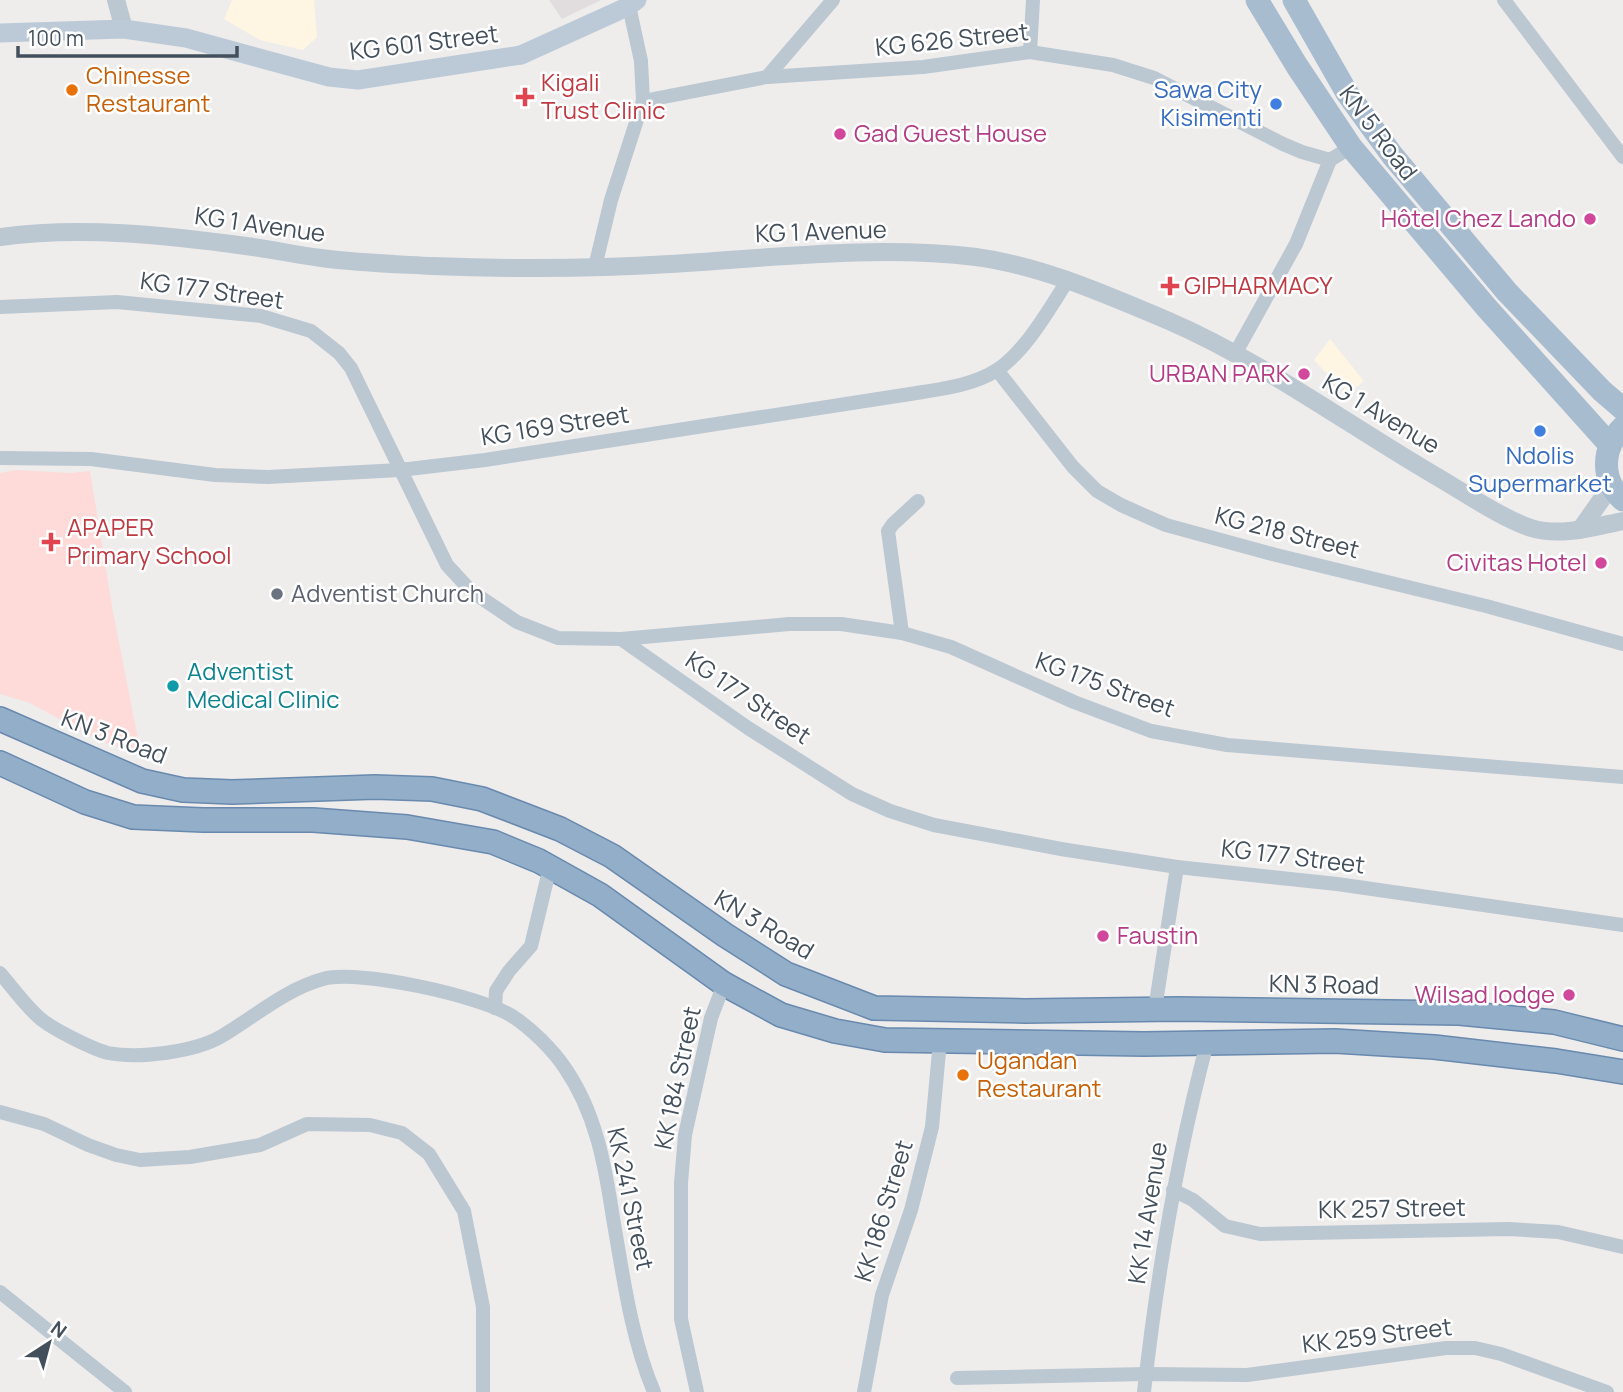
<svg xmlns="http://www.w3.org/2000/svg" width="1623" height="1392" viewBox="0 0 1623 1392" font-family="Manrope,sans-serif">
<rect width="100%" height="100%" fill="#efecec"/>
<g fill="#fef6e2">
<polygon points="232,0 314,0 317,37 303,50 260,40 224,19"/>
<polygon points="1330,339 1364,381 1349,393 1329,376 1314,360"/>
</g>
<polygon fill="#e1ddde" points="549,0 601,0 562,19"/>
<polygon fill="#fedbd8" points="16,470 71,473 90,471 113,612 141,754 100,741 30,703 0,694 0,473"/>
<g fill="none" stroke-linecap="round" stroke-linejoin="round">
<defs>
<g id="trunk">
<polyline points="0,719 142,781 183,790 232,792 375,787 432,789 482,799 560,829 612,856 725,935 786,974 874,1008 1025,1011 1178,1009 1459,1013 1554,1022 1623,1039"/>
<polyline points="0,763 85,802 133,817 203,820 313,820 407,827 493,842 539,861 600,895 724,984 781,1015 835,1031 885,1040 1144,1044 1335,1041 1434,1047 1556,1061 1623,1072"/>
</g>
</defs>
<use href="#trunk" stroke="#698aae" stroke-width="26"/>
<g stroke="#bbc7d1" stroke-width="14">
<polyline points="1504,0 1623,157"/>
<polyline points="1030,52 1033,0"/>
<polyline points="767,77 923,67 1030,52 1113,65 1154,78 1283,144 1302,152 1330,160"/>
<polyline points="643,101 767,77 833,0"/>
<polyline points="595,267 611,200 643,101 641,61 629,6"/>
<polyline points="0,307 117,302 261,316 311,331 339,353 351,368 447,565 471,591 517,622 558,638 621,639 748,728 852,794 890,811 934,825 1061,849 1177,867 1337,884 1623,925"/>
<polyline points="1235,354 1296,244 1330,160 1351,147"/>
<polyline points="997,370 1073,467 1097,491 1121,505 1166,525 1276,555 1486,606 1623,644"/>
<path d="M 0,458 L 91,459 L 215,475 L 268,477 L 400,470 L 485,460 L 923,392 C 948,388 975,384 997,370 C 1026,351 1049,309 1068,280"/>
<polyline points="902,633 888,531 893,524 918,501"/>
<polyline points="621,639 789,624 841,624 902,633 951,647 1074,702 1151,731 1227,745 1623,777"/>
<path d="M 0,973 C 13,988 26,1007 42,1020 C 55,1030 92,1049 108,1053 C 139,1059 195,1052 222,1036 C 254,1017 286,989 323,979 C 359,969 480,996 512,1016 C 531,1028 553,1050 565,1068 C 596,1113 605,1165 613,1218 C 623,1275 631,1338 654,1392"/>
<polyline points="495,1008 496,991 509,971 531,946 550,867"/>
<polyline points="1155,1009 1177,867"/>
<polyline points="0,1112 44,1124 88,1145 116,1155 140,1160 190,1157 260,1145 307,1124 370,1125 402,1133 429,1154 464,1211 483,1307 483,1392"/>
<polyline points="1173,1190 1193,1200 1225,1226 1260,1234 1508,1229 1558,1232 1623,1247"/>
<polyline points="0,1292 125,1392"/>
<polyline points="957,1378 1146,1374 1247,1375 1446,1348 1475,1348 1501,1354 1607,1392"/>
<polyline points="697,1392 681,1319 681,1183 685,1135 711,1018 724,984"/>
<polyline points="864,1392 882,1295 911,1210 932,1127 940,1041"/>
<path d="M 1144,1392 C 1157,1275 1177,1157 1207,1043"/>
</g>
<g stroke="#bbc7d1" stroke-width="18">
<polyline points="116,0 124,29"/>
<path d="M 0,237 C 81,226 165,235 246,246 C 271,249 296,255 321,258 C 358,263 395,264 432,266 C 511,269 591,269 670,264 C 771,258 875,245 976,257 C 1043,266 1107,295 1169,321 C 1261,361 1347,424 1434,475 C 1462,491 1501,518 1531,528 C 1561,537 1593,527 1623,521"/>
<polyline points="1580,530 1611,486"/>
</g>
<polyline stroke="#bccad8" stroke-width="19" points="0,33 124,29 186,38 329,77 358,80 521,55 629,6 637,0"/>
<g stroke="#a8bccf" stroke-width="23">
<polyline points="1257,0 1297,66 1351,147 1486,307 1610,445"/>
<polyline points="1294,0 1347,93 1392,155 1507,292 1602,391 1623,409"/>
<path d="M 1623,427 C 1602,448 1600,479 1623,500"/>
</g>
<use href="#trunk" stroke="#92aec8" stroke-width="23"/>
</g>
<g fill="#e8710a" stroke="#fff" stroke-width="2.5">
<circle cx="72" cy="90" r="7"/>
<circle cx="963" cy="1075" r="7"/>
</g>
<g fill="#e0444e" stroke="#fff" stroke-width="2.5">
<path d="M521.5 86.5h7v7h7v7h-7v7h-7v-7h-7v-7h7z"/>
<path d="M1166.5 275.5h7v7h7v7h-7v7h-7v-7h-7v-7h7z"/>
<path d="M47.5 531.5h7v7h7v7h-7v7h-7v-7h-7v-7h7z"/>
</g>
<g fill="#3f7fe0" stroke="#fff" stroke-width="2.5">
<circle cx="1276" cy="104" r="7"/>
<circle cx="1540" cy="431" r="7"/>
</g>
<g fill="#d1479c" stroke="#fff" stroke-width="2.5">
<circle cx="840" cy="134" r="7"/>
<circle cx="1590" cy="219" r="7"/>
<circle cx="1304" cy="374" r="7"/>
<circle cx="1601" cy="563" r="7"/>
<circle cx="1103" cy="936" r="7"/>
<circle cx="1569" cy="995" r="7"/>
</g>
<circle fill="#6b7280" stroke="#fff" stroke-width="2.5" cx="277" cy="594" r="7"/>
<circle fill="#0f9aa8" stroke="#fff" stroke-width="2.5" cx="173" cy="686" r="7"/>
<g text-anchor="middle" stroke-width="5" stroke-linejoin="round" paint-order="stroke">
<g font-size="24" fill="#43505c" stroke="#fff">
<text transform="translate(952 40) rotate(-6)" y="8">KG 626 Street</text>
<text transform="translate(424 43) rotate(-7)" y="8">KG 601 Street</text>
<text transform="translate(1378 133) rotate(53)" y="8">KN 5 Road</text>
<text transform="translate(260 225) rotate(8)" y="8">KG 1 Avenue</text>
<text transform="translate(821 232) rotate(-2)" y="8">KG 1 Avenue</text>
<text transform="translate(212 291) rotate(8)" y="8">KG 177 Street</text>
<text transform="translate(1381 414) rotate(31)" y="8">KG 1 Avenue</text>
<text transform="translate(555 426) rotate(-9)" y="8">KG 169 Street</text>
<text transform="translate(1287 533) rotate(14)" y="8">KG 218 Street</text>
<text transform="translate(1105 685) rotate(20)" y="8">KG 175 Street</text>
<text transform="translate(748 698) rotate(34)" y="8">KG 177 Street</text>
<text transform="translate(114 737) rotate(21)" y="8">KN 3 Road</text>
<text transform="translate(1293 857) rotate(7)" y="8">KG 177 Street</text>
<text transform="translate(764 925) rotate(31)" y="8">KN 3 Road</text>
<text transform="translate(1324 985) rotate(1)" y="8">KN 3 Road</text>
<text transform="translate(678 1078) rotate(-78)" y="8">KK 184 Street</text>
<text transform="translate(630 1199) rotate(78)" y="8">KK 241 Street</text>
<text transform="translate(1392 1209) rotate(-1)" y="8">KK 257 Street</text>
<text transform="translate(884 1211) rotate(-73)" y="8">KK 186 Street</text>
<text transform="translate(1148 1213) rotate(-81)" y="8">KK 14 Avenue</text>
<text transform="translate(1377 1336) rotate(-7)" y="8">KK 259 Street</text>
</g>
<g font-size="24" fill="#c56008" stroke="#fff" text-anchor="start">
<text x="86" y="84">Chinesse<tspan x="86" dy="28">Restaurant</tspan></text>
<text x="977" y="1069">Ugandan<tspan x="977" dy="28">Restaurant</tspan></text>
</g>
<g font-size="24" fill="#be3a42" stroke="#fff" text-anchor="start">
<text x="541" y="91">Kigali<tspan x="541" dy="28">Trust Clinic</tspan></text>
<text x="1184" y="294">GIPHARMACY</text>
<text x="67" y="536">APAPER<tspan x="67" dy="28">Primary School</tspan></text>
</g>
<g font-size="24" fill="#366cbe" stroke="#fff" text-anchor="end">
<text x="1262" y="98">Sawa City<tspan x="1262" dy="28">Kisimenti</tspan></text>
<text x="1540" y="464" text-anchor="middle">Ndolis<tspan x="1540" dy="28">Supermarket</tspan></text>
</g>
<g font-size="24" fill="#b23c85" stroke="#fff" text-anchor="end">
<text x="854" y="142" text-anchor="start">Gad Guest House</text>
<text x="1576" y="227">Hôtel Chez Lando</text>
<text x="1290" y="382">URBAN PARK</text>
<text x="1587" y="571">Civitas Hotel</text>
<text x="1117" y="944" text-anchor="start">Faustin</text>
<text x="1555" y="1003">Wilsad lodge</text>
</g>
<g font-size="24" fill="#5b616d" stroke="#fff" text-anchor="start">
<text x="291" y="602">Adventist Church</text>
</g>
<g font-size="24" fill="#0d838f" stroke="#fff" text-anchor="start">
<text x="187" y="680">Adventist<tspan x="187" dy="28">Medical Clinic</tspan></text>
</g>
</g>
<g transform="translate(49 1343) rotate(36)" stroke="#ffffff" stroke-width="5" paint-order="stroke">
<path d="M0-5L12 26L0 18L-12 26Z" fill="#43505c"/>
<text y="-10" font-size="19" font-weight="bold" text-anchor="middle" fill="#43505c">N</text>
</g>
<path d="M18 46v10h219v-10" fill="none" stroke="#43505c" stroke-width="3.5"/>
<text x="28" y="46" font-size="21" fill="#43505c" stroke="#ffffff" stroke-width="5" paint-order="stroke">100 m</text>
</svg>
